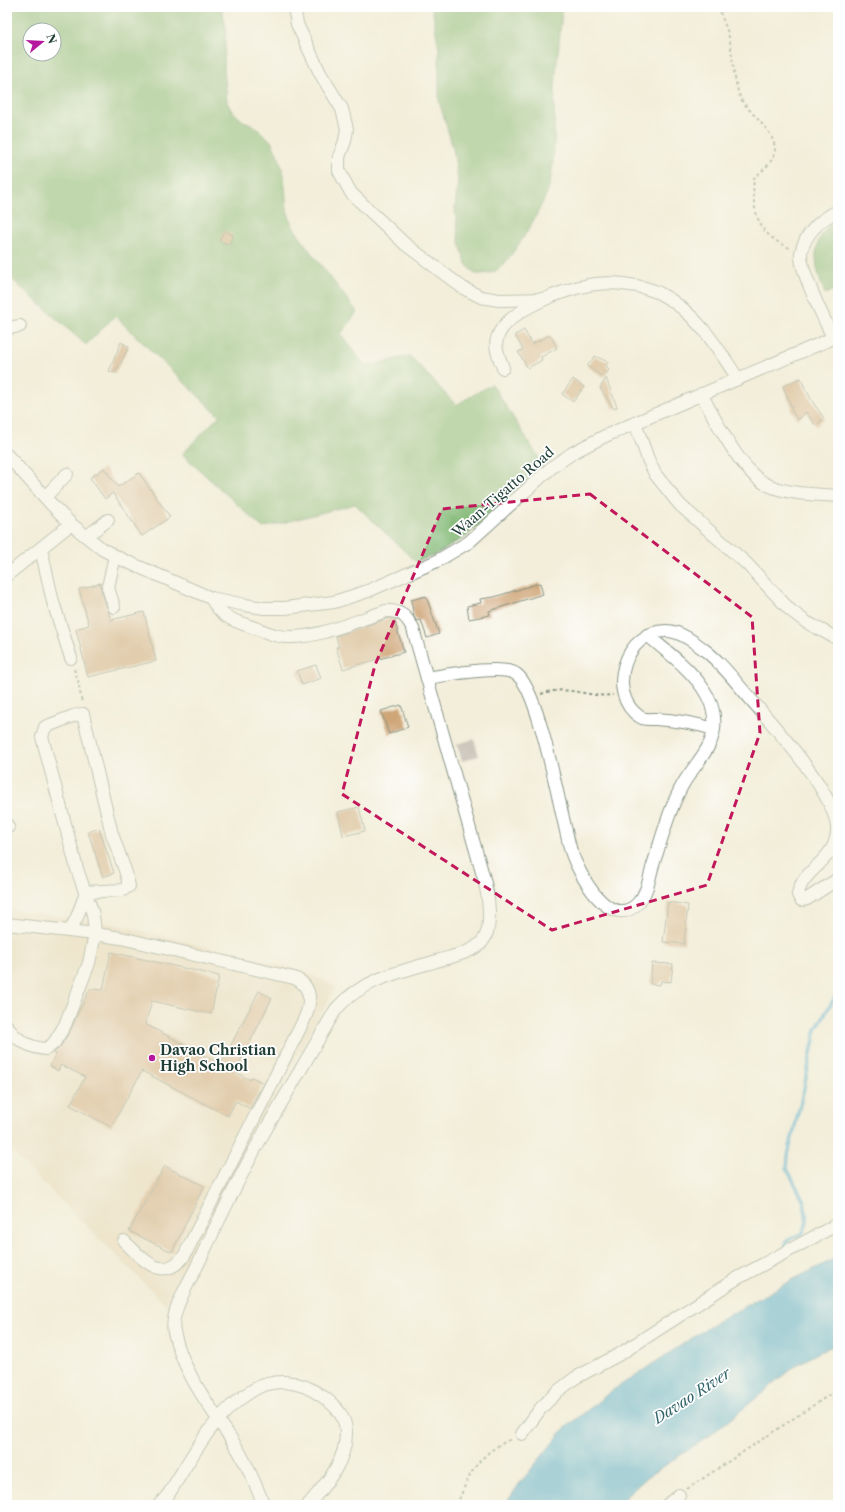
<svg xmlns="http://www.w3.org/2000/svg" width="845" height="1512" viewBox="0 0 845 1512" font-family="'Libre Caslon Text',serif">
<rect width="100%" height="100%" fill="#fff"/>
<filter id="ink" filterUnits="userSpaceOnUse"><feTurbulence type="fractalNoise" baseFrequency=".025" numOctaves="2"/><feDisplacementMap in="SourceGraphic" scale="8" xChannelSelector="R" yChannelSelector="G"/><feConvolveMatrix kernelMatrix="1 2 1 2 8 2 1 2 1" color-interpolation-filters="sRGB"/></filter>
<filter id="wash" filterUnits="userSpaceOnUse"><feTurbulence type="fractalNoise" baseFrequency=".012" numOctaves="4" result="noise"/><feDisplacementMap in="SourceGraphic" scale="16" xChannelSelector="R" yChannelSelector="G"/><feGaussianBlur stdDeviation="0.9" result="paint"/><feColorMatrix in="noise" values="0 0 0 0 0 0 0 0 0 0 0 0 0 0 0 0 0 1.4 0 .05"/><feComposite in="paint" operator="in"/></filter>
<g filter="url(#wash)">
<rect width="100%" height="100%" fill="#f3eeda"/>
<polygon fill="#e8d9ba" points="7,909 118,925 304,971 336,987 257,1128 166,1305 7,1147"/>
<polygon fill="#c9c3b8" points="474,739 479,756 462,761 457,744"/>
<g fill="#84ba77" stroke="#527c56" fill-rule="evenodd">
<path d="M 7,7 L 221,7 L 226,26 L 224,67 L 227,102 L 231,110 L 243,121 L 252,124 L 271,141 L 279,158 L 284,175 L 287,210 L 292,225 L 307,247 L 357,312 L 341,334 L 365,366 L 410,356 L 456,405 L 492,384 L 544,466 L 465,537 L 435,555 L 416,562 L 355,504 L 263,528 L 182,454 L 219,416 L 115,316 L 86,345 L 7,275 ZM 30,30 L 54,30 L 54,54 L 30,54 Z"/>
<path d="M 432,7 L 562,7 C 561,34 556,62 555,89 C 553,121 557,155 549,186 C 545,204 515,254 501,267 C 493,274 485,274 475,274 L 466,264 L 459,241 L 455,208 L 458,181 L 453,148 L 439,101 L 439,50 Z"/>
<path d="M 838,219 L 838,288 L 825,294 C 814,265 808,239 838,219 Z"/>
</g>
<polygon fill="#53aed1" stroke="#397682" points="838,1257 838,1344 823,1350 797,1365 712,1434 645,1479 617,1505 505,1505 519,1484 564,1429 610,1392 701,1332 729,1315 792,1280"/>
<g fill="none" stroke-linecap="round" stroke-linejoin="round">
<polyline stroke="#53aed1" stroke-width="3.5" points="785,1248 787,1242 791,1238 802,1234 805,1228 807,1222 804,1201 787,1169 788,1155 804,1088 816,1029 838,992"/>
</g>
<g id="blocks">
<g fill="#cfa678">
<polygon points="224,231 233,235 229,245 219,241"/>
<polygon points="524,330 532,344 550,335 557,348 541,357 542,360 528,368 518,352 523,350 515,335"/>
<polygon points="121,342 129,347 115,373 109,371"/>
<polygon points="595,356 608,362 606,365 609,370 603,377 587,366"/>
<polygon points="606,378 617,407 614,409 600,388"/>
<polygon points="801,378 806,391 807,391 812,401 824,418 816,426 806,412 798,420 791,410 792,408 783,386"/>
<polygon points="573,379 584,387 573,402 562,394"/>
<polygon points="104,468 118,487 139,473 170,517 142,536 113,493 105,499 90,478"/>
<polygon points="101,583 101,589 111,620 144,612 156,661 88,677 76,629 89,625 79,589"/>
<polygon points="540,583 543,594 489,611 490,615 469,619 467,606 481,603 480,599 494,597"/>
<polygon points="426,596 439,634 427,638 421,620 417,621 414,617 411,600"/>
<polygon points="389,618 394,619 404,652 343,669 336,647 339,647 336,636"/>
<polygon points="316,665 321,678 302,685 297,671"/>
<polygon points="401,705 408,727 389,734 381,711"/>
<polygon points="359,807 365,831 343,836 338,812"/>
<polygon points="99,828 114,873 103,877 88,832"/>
<polygon points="668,902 688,905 684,944 663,942"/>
<polygon points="111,952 219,976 211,1014 152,1001 145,1024 221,1064 259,991 272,998 235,1072 250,1080 252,1077 263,1083 250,1109 236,1101 228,1116 142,1071 111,1127 70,1105 85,1077 61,1065 58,1071 50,1066 56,1054 54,1053 60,1047 71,1029 78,1013 90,989 103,990"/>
<polygon points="652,963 673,964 671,982 661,981 660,985 650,984"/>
<polygon points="165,1166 204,1186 172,1252 129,1231"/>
</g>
</g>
</g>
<g filter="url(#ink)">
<use href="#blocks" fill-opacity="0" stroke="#899687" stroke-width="1"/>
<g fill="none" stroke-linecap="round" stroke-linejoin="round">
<defs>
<g id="minor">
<polyline points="294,7 297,24 320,73 342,109 347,129 345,141 339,157 339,171 351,193 405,244 463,288 481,297 499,300 543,299"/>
<polyline points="7,328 20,326"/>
<path d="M 833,338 C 825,320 799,270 801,253 C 805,233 821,219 838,211"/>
<path d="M 503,368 C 500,359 494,348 497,339 C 504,310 569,287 596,284 C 615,282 642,285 659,293 C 695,311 717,346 738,379"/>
<path d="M 701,394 C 716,420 741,473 768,485 C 790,495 815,494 838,496"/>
<polyline points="635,423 648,459 655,474 680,505 747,564 790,610 806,622 838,639"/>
<polyline points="7,455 52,505 71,524 102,549 123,560 211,598 245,605 264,608 285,608 334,602 368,591 437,561 469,542 552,467 574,452 603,437 635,423 838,336"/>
<polyline points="45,497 67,474"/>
<polyline points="87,536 108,520"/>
<polyline points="41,549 53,602 71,658"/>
<polyline points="7,575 71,524"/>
<path d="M 211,598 C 221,616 231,620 249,626 C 259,629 269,634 279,636 C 310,642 356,621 386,611 C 401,610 407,617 413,629 L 484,879 C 488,895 494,928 482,942 C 471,953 454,956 440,960 C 401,972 364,978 336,1009 C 313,1049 289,1089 266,1129 C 242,1172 220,1217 199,1262 C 191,1279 169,1313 174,1332 C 184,1376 213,1410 237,1448 C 248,1466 256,1486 264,1505"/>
<polyline points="114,607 108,587 115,556"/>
<path d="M 427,678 C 446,675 502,664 516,674 C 540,689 561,818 571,851 C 578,872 609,933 638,903 C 648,892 649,878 653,865 C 662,838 669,809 683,784 C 691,770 703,758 710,743 C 730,696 678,661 647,635"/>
<path d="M 714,729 C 694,723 676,720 655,719 C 650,719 644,720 640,717 C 605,694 625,630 667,631 C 679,631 693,641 702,648 C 720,661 733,679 748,696 C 772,724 834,791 837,827 C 839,861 801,868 798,895 L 801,900 L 807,899 L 838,879"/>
<polyline points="7,825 8,827"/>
<path d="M 85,895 C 93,907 94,920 95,934 L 121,938 L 294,978 C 314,986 311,1006 303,1022 L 184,1256 C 162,1284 142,1258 124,1241"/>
<path d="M 7,924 L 95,934 L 89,963 L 65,1025 L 54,1043 L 46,1049 C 31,1048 15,1040 7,1026"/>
<polyline points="70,931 77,917 85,895 85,892 77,869 42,737 45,727 73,716 83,714 112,834 126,873 129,886 123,890 85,892"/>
<polyline points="522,1434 541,1408 558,1391 575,1378 620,1354 736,1279 838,1224"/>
<path d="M 159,1505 L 168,1495 C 191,1459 212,1415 250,1392 C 260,1385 272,1382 284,1382 C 308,1383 345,1405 346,1431 C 347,1461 326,1484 308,1505"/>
<polyline points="667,1505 679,1495"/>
</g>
</defs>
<use href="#minor" stroke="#899687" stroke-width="14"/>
<g stroke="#899687" stroke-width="2" stroke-dasharray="3 3" stroke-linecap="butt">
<path d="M 718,7 C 722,18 728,30 730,42 C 733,58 734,85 741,99 C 750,114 774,130 775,149 C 775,161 762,171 754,178 C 752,197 754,223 770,236 C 776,242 784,245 791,249"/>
<polyline points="74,669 78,680 82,703"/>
<path d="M 541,694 C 570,684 585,698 613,695"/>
<polyline points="687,1489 838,1389"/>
<path d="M 457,1505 C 470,1472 477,1455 511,1439"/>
</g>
<use href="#minor" stroke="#fff" stroke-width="12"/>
</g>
</g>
<path d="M0 0H845V1512H0ZM 590,494 L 752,617 L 760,733 L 707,885 L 552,930 L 342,794 L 375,665 L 442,509 Z" fill="#f3eeda" fill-opacity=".55" fill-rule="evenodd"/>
<path fill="none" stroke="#c2185b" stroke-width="3" stroke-dasharray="8 5" stroke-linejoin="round" d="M 590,494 L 752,617 L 760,733 L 707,885 L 552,930 L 342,794 L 375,665 L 442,509 Z"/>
<circle fill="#b5179e" stroke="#fff" stroke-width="1.5" cx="152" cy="1058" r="4"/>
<g text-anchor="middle" stroke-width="3.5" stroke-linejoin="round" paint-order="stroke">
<g font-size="14" fill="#1f3d34" stroke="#fff">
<text transform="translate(503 492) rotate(-41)" y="5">Waan-Tigatto Road</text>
</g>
<g font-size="14" font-weight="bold" fill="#1f3d34" stroke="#fff" text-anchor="start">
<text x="160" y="1055">Davao Christian<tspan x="160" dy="16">High School</tspan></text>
</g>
<g font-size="15" font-style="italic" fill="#31656b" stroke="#fff">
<text transform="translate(692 1396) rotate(-33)" y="5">Davao River</text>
</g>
</g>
<rect width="845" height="1512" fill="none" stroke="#fff" stroke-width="24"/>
<g transform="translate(42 42) rotate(72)"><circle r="19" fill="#ffffff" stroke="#a5b1ae"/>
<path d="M0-3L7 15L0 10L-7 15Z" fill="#b5179e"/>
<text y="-6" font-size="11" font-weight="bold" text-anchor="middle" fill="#1f3d34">N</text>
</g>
</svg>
